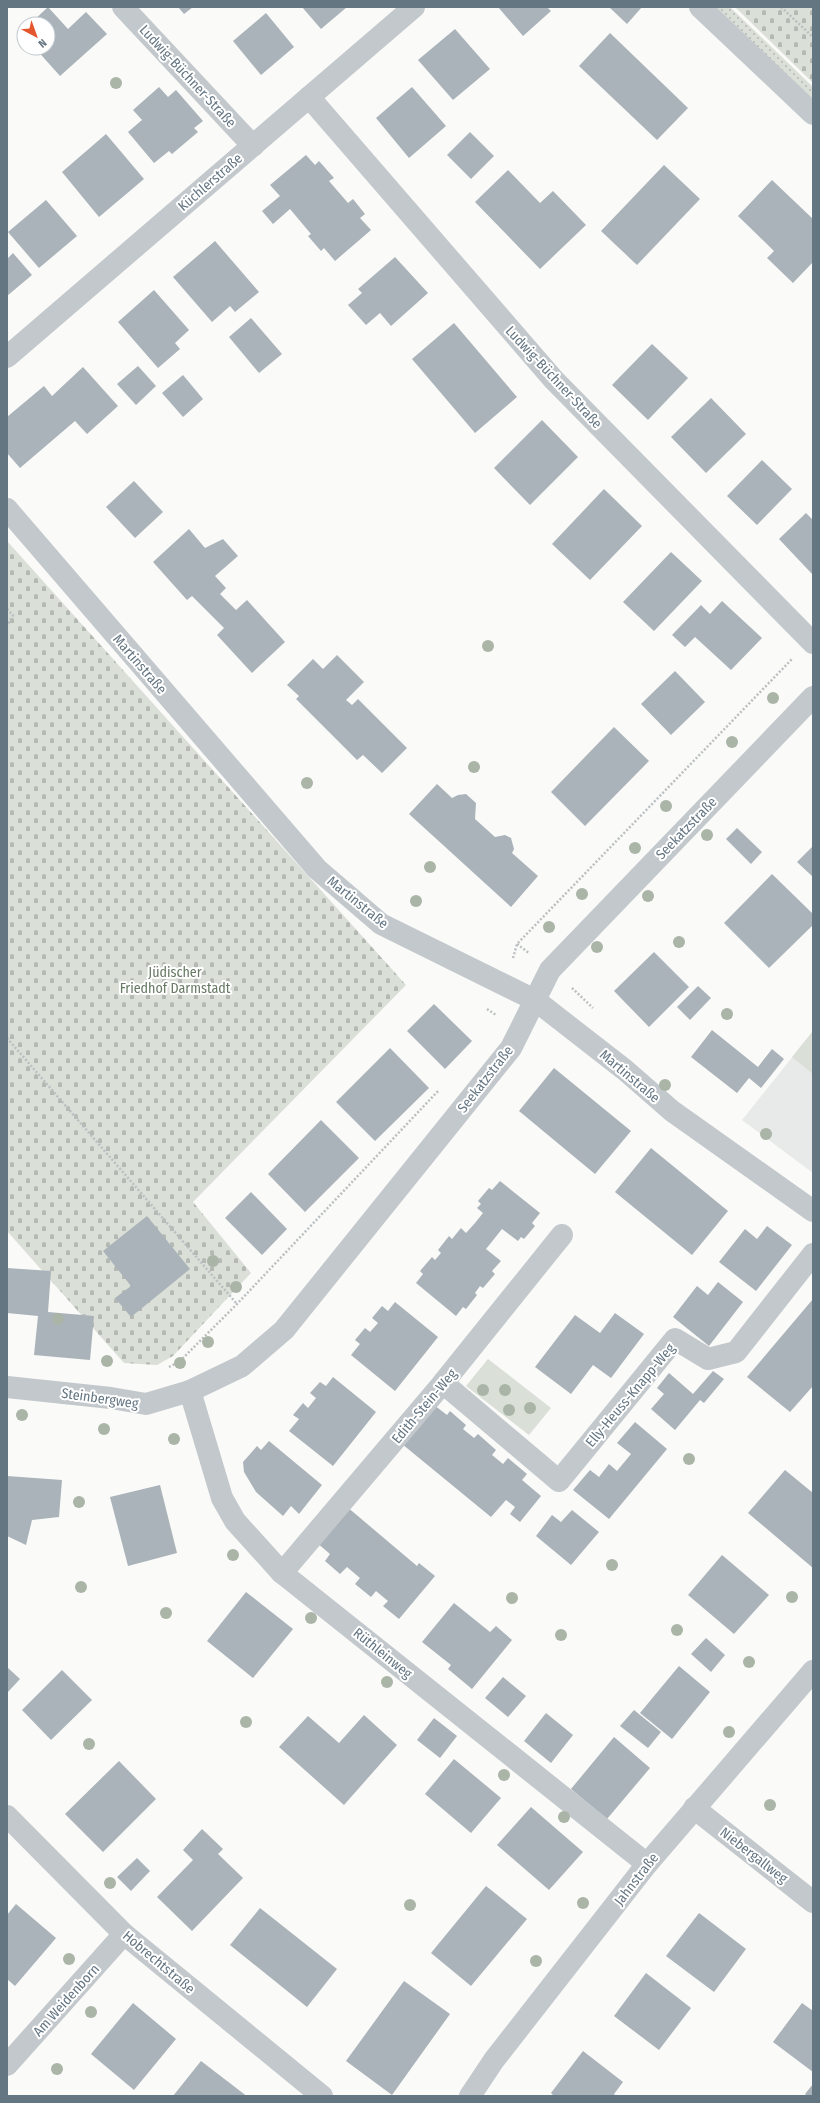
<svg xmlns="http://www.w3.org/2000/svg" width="820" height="2103" viewBox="0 0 820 2103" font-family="'Fira Sans Condensed',sans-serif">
<defs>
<pattern id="grass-dots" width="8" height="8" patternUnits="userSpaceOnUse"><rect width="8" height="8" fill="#dadfd7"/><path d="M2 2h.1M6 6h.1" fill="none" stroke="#b4b9b4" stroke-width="1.8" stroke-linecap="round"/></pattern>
<pattern id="cemetery-stones" width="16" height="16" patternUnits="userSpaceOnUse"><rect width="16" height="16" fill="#dadfd7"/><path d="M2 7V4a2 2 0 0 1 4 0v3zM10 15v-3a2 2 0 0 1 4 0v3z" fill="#b4b9b4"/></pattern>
</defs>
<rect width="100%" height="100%" fill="#fafaf8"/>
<polygon fill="#e8e9e9" points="813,1031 813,1173 742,1120"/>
<polygon fill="url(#grass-dots)" points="709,7 730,7 813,87 813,105"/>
<g fill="url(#cemetery-stones)">
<polygon points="735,7 813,7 813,83"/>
<polygon points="7,541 406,985 193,1202 251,1273 173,1356 157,1365 124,1363 7,1231"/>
</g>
<g fill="#dadfd7">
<polygon points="813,1031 813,1074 792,1057"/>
<polygon points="488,1359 551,1408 529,1435 466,1386"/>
</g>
<g fill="#aab3b9">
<polygon points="48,7 68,29 86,12 107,34 60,76 35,48 48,48 48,24 30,24"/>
<polygon points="178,7 193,7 184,14"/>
<polygon points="302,7 347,7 321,29"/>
<polygon points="498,7 547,7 551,11 523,36"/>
<polygon points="609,7 642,7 627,24"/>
<polygon points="266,13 294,47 261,75 233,41"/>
<polygon points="455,29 490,69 453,100 418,60"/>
<polygon points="610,33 688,108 657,140 579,66"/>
<polygon points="159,87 168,97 176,90 203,121 194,128 198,132 172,154 169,151 154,163 128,132 142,120 133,110"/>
<polygon points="412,87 446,126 409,158 376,118"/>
<polygon points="470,132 494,156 471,179 447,155"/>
<polygon points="106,134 144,179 99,217 62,172"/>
<polygon points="306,155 315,165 319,161 334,178 329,181 348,203 353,199 365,214 360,218 371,230 335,261 324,248 321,251 308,236 311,234 290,209 273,224 262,211 280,196 270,185"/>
<polygon points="664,165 700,199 637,265 601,231"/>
<polygon points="508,170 540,203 553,191 586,225 540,269 475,202"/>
<polygon points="772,180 813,219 813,262 793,283 767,258 774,251 738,216"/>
<polygon points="46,200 77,236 39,268 8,232"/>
<polygon points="215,241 259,292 235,312 230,306 212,322 173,277"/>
<polygon points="13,253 32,275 7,296 7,259"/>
<polygon points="395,257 428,293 391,326 380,313 366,325 348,305 362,293 358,289"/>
<polygon points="154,290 189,330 175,343 180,349 158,368 118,322"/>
<polygon points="251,318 282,354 259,373 229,337"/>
<polygon points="454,323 517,397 475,433 412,359"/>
<polygon points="652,344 688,378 648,420 612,385"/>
<polygon points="138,366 156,386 136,405 117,384"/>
<polygon points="83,367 118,406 87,434 75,421 20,468 7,453 7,417 44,386 52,396"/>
<polygon points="183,375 203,399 183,417 162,393"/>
<polygon points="711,398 746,434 706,473 671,437"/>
<polygon points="542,420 578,457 530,505 494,468"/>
<polygon points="762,460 792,489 757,525 727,496"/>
<polygon points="134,481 163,512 135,538 106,507"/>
<polygon points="604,489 642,526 590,580 552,544"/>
<polygon points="806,513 813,520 813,575 779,539"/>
<polygon points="189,529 205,548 223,539 238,556 215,576 226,588 220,594 236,610 247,600 285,642 252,673 217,635 224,628 192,596 187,600 153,562"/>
<polygon points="671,552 702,581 654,631 623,602"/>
<polygon points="722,601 762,638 731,670 695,637 685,647 672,635 701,605 710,614"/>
<polygon points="337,655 364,682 346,700 352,705 358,699 407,748 382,773 363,755 357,760 296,699 299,696 287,685 313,659 323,669"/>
<polygon points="675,671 705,702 671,735 641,704"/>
<polygon points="614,727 649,761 585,826 551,792"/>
<polygon points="437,784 452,798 458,795 466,794 476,803 475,819 495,837 505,835 511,838 514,849 512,853 538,876 511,907 409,814"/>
<polygon points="737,828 762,852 751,864 726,839"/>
<polygon points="813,846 813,877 797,862"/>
<polygon points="772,874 813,914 813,925 769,968 724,923"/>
<polygon points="654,952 689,987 649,1027 614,991"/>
<polygon points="698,986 711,998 690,1020 677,1007"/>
<polygon points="434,1004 472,1041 445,1069 407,1031"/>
<polygon points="712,1030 758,1067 772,1049 784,1059 761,1088 749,1078 737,1093 691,1057"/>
<polygon points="390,1048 429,1088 375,1141 336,1102"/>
<polygon points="554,1068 631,1131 595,1174 519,1111"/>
<polygon points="321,1120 359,1158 305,1212 268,1174"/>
<polygon points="651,1148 728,1211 692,1255 615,1192"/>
<polygon points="500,1181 540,1213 532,1223 535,1226 524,1239 521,1237 518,1241 502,1229 486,1249 501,1261 492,1271 495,1274 483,1288 480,1286 475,1293 477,1295 466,1309 463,1307 456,1316 416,1283 423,1274 420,1271 432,1257 435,1260 441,1253 438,1250 449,1236 452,1239 461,1228 466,1233 475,1223 483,1213 477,1208 481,1204 478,1201 489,1188 492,1190"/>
<polygon points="251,1192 287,1229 262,1255 225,1218"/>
<polygon points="147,1216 190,1269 131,1317 115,1298 131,1286 103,1251"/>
<polygon points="767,1226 792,1245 756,1291 719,1262 745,1229 757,1239"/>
<polygon points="7,1268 51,1271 48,1312 94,1316 90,1360 34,1355 38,1316 7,1313"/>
<polygon points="718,1282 743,1302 709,1346 673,1317 697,1286 708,1295"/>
<polygon points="813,1299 813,1386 790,1412 747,1377"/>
<polygon points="395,1302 438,1337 395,1391 351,1355 360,1344 355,1340 365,1328 370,1332 378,1323 372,1318 382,1306 388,1311"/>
<polygon points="615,1313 644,1334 611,1378 593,1365 571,1394 535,1367 575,1315 600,1333"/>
<polygon points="713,1371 724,1379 704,1403 700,1400 675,1430 651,1409 664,1394 657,1388 669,1373 693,1394"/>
<polygon points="333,1377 376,1412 333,1466 289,1431 299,1419 293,1415 303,1403 308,1408 316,1398 310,1393 320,1382 326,1386"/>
<polygon points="434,1405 447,1415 450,1411 466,1425 463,1429 474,1438 478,1434 496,1450 492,1455 503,1464 508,1458 527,1474 522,1480 541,1496 520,1522 510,1514 515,1507 506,1500 491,1517 402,1444"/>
<polygon points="635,1422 667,1449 609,1519 573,1490 590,1470 599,1477 609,1464 617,1471 631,1454 617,1443"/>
<polygon points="269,1441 322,1485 299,1514 291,1506 283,1516 256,1492 244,1472 243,1462 257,1446 261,1450"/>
<polygon points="785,1470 813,1493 813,1568 748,1513"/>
<polygon points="7,1476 62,1480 59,1517 32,1520 26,1545 7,1536"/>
<polygon points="160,1485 177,1553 128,1566 110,1497"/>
<polygon points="346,1506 417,1566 419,1563 435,1576 399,1619 383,1606 388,1601 376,1591 371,1597 355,1584 360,1578 347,1567 340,1574 325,1561 330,1554 316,1542"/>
<polygon points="572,1510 599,1532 571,1565 536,1536 552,1515 561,1522"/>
<polygon points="722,1555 769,1595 734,1634 688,1595"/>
<polygon points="246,1592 293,1629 253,1678 207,1641"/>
<polygon points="454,1603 490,1632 496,1626 512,1640 472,1689 448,1669 451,1665 422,1642"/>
<polygon points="706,1638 725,1655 711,1672 691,1654"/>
<polygon points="679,1666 710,1692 672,1739 640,1713"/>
<polygon points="7,1667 20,1679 7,1693"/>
<polygon points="62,1670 92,1700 51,1740 22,1710"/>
<polygon points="503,1677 526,1696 508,1717 485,1698"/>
<polygon points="634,1710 661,1732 648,1748 620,1726"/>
<polygon points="546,1713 573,1735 551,1763 524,1741"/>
<polygon points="364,1715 397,1745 344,1805 279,1747 308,1716 339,1743"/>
<polygon points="434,1718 457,1736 440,1758 417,1740"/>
<polygon points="614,1737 650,1768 607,1819 571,1789"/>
<polygon points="454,1759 501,1798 471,1833 425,1794"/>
<polygon points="119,1761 156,1799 103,1852 65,1814"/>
<polygon points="531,1807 583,1852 549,1890 497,1845"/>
<polygon points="202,1829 223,1849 218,1854 243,1878 192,1931 157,1897 193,1860 183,1850"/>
<polygon points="137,1858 150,1871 131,1891 117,1877"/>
<polygon points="486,1886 527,1919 471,1986 431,1953"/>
<polygon points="16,1904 56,1938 15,1986 7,1979 7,1915"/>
<polygon points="260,1908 337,1969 307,2007 230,1945"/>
<polygon points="699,1913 746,1949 714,1992 666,1956"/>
<polygon points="646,1973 691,2008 659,2050 614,2016"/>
<polygon points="404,1981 450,2014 392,2095 346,2061"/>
<polygon points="133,2003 176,2039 134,2090 91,2054"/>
<polygon points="802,2003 813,2011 813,2072 773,2042"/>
<polygon points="583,2051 623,2082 614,2094 616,2096 554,2096 551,2093"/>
<polygon points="201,2061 244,2094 246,2096 173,2096"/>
<polygon points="813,2084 813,2096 807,2096 805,2094"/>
</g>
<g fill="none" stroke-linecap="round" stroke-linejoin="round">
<g stroke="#bbbfc2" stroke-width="2.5" stroke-dasharray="2 2" stroke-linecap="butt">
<polyline points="781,7 813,37"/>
<polyline points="7,609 13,615 7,626"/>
<polyline points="517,944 529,953"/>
<polyline points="513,958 517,944 792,659"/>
<polyline points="572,988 593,1008"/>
<polyline points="487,1009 496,1015"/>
<polyline points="7,1038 237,1304"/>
<polyline points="169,1367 179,1362 237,1304 439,1090"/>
</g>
<g stroke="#c3c8cc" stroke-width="22">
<polyline points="123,7 253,146"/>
<polyline points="700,7 813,114"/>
<polyline points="309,97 554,380 813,643"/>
<polyline points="7,357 414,7"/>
<polyline points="7,509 317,869 381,924 535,1000 625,1070 672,1111 813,1211"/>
<polyline points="443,1383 559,1481 675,1339 708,1359 736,1352 813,1254"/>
<polyline points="7,1387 111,1398 146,1404 190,1391 242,1366 284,1330 511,1048 550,970 813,697"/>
<polyline points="190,1391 222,1498 235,1521 282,1573 647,1864"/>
<polyline points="282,1573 443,1383 562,1235"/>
<polyline points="694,1808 813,1902"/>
<polyline points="7,1816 124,1934 322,2096"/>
<polyline points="7,2065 124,1934"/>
<polyline points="470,2096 494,2060 647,1864 813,1671"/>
</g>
</g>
<g fill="#aab4a7">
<circle cx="116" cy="83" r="6"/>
<circle cx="488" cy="646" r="6"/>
<circle cx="773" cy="698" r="6"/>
<circle cx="732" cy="742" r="6"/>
<circle cx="474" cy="767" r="6"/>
<circle cx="307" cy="783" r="6"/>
<circle cx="666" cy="806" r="6"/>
<circle cx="707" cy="835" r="6"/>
<circle cx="635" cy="848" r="6"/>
<circle cx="430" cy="867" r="6"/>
<circle cx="582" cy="894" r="6"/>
<circle cx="648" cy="896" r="6"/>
<circle cx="416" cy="901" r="6"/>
<circle cx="549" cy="927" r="6"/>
<circle cx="679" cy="942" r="6"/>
<circle cx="597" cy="947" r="6"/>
<circle cx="727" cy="1014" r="6"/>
<circle cx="665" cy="1085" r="6"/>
<circle cx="766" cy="1134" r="6"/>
<circle cx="213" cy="1261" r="6"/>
<circle cx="236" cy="1287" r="6"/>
<circle cx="58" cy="1319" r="6"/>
<circle cx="208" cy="1342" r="6"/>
<circle cx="107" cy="1361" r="6"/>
<circle cx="180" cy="1363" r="6"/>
<circle cx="483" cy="1390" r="6"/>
<circle cx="505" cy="1390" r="6"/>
<circle cx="530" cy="1408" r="6"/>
<circle cx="509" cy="1410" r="6"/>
<circle cx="22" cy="1415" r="6"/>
<circle cx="104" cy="1429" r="6"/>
<circle cx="174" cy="1439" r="6"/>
<circle cx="689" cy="1459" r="6"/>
<circle cx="79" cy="1502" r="6"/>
<circle cx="233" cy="1555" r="6"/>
<circle cx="612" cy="1565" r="6"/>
<circle cx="81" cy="1587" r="6"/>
<circle cx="792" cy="1597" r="6"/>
<circle cx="512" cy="1598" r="6"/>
<circle cx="166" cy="1613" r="6"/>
<circle cx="311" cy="1618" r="6"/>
<circle cx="677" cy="1630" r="6"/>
<circle cx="561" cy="1635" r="6"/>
<circle cx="749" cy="1662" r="6"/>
<circle cx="387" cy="1682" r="6"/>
<circle cx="246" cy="1722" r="6"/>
<circle cx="729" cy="1732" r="6"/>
<circle cx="89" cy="1744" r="6"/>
<circle cx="504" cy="1775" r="6"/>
<circle cx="770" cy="1805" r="6"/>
<circle cx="564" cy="1817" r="6"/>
<circle cx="110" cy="1883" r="6"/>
<circle cx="583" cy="1903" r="6"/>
<circle cx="410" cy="1905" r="6"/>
<circle cx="69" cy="1959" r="6"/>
<circle cx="536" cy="1961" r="6"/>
<circle cx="91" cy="2012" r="6"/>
<circle cx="57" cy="2069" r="6"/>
</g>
<g text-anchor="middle" stroke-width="4" stroke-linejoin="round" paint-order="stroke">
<g font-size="14" fill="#657683" stroke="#fff">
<text transform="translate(188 76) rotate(47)" y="5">Ludwig-Büchner-Straße</text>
<text transform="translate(210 182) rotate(-41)" y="5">Küchlerstraße</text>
<text transform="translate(554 377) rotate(47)" y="5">Ludwig-Büchner-Straße</text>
<text transform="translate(140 664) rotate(49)" y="5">Martinstraße</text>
<text transform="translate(686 828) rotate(-46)" y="5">Seekatzstraße</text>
<text transform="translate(358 902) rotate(39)" y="5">Martinstraße</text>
<text transform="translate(630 1076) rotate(40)" y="5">Martinstraße</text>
<text transform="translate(485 1079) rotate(-52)" y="5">Seekatzstraße</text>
<text transform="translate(630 1395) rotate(-50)" y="5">Elly-Heuss-Knapp-Weg</text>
<text transform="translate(100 1398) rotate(8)" y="5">Steinbergweg</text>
<text transform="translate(424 1406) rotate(-50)" y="5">Edith-Stein-Weg</text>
<text transform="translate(383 1653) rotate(39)" y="5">Rüthleinweg</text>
<text transform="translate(754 1855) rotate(38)" y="5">Niebergallweg</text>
<text transform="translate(636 1879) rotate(-52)" y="5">Jahnstraße</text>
<text transform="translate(159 1962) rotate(40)" y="5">Hobrechtstraße</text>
<text transform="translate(66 2000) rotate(-48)" y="5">Am Weidenborn</text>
</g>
<g font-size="14" fill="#687a64" stroke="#fff">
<text x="175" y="977">Jüdischer<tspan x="175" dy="16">Friedhof Darmstadt</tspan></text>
</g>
</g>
<rect width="820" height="2103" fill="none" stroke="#657683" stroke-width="16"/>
<g transform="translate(36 36) rotate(139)"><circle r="19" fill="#ffffff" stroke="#c1c8cd"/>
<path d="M0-3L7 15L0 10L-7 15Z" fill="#e4572e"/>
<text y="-6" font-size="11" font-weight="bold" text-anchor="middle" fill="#657683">N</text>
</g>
</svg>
